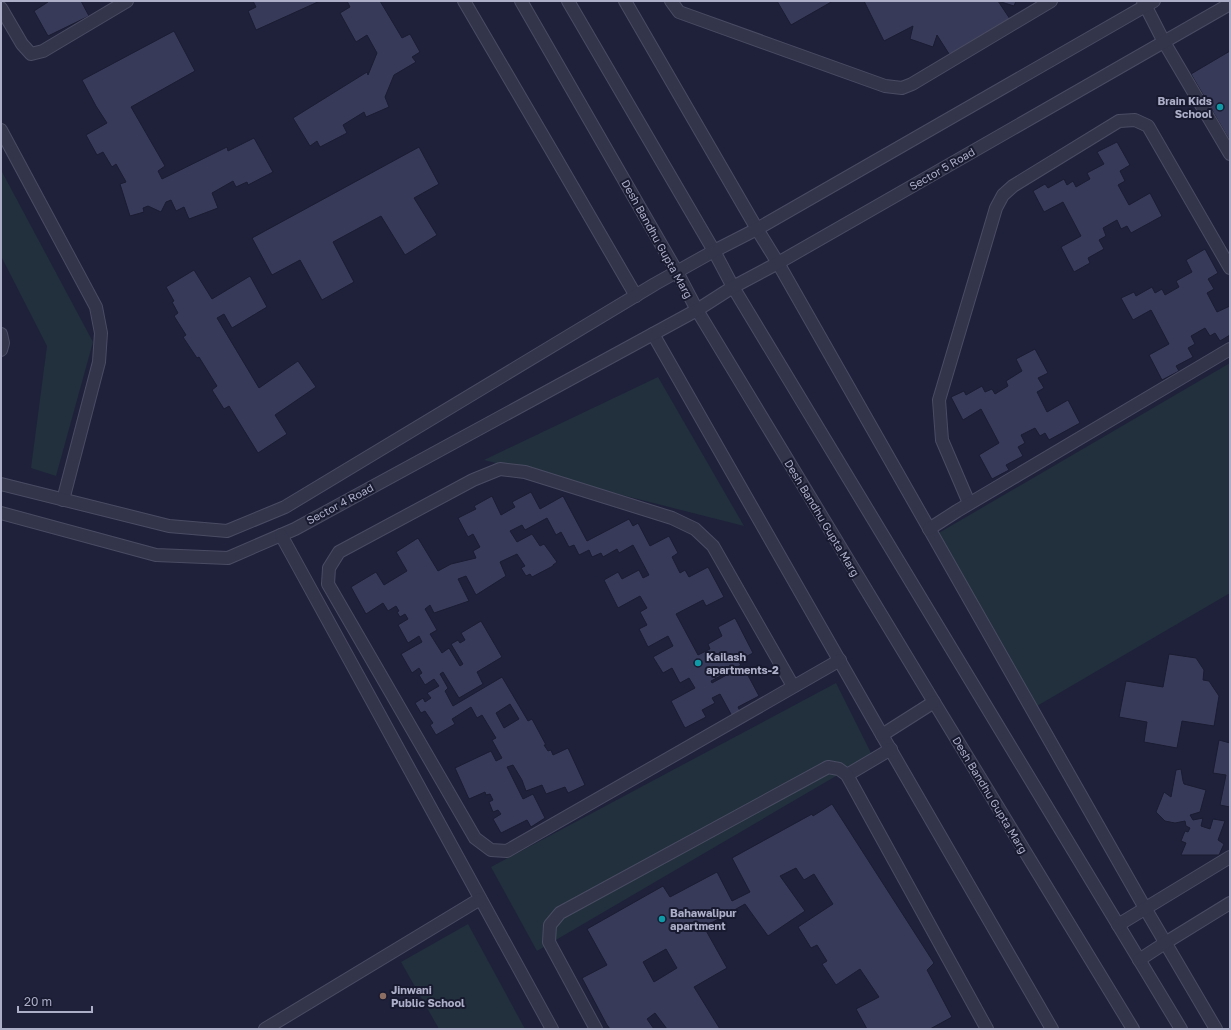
<svg xmlns="http://www.w3.org/2000/svg" width="1231" height="1030" viewBox="0 0 1231 1030" font-family="'Golos Text',sans-serif">
<rect width="100%" height="100%" fill="#1f213b"/>
<g fill="#21303c">
<polygon points="1,170 93,342 56,476 31,468 47,346 1,256"/>
<polygon points="1230,363 1230,593 1037,706 937,534"/>
<polygon points="658,377 744,526 484,460"/>
<polygon points="836,683 872,755 537,951 491,867"/>
<polygon points="468,924 525,1029 439,1029 401,962"/>
</g>
<g fill="#383a59" stroke="#1a1c32" fill-rule="evenodd">
<polygon points="48,1 81,1 89,16 48,36 34,11 48,2"/>
<polygon points="253,1 320,1 256,30 248,11 256,7"/>
<polygon points="347,1 380,1 402,38 410,34 420,52 412,57 416,62 394,75 385,97 389,107 366,117 364,112 343,125 347,133 320,147 317,141 310,146 293,118 367,72 368,75 377,53 367,35 356,42 340,13 350,7"/>
<polygon points="777,1 833,1 791,25"/>
<polygon points="864,1 920,1 921,2 921,1 1016,1 1014,6 998,1 1010,19 951,57 937,35 933,47 910,39 913,26 884,41"/>
<polygon points="174,31 195,71 131,107 165,166 158,171 162,179 227,147 228,151 254,138 273,172 248,185 247,182 236,187 233,181 212,193 218,208 189,219 184,207 176,211 171,200 166,202 161,212 148,206 143,208 144,212 130,216 120,184 126,182 125,180 116,164 112,167 103,152 97,155 86,135 107,123 96,106 82,80"/>
<polygon points="1230,51 1230,141 1191,74"/>
<polygon points="1117,142 1130,165 1120,171 1125,181 1118,185 1129,205 1150,193 1162,216 1131,233 1127,226 1121,229 1117,220 1103,228 1106,236 1099,240 1104,249 1088,258 1090,263 1074,272 1061,247 1081,236 1063,202 1044,212 1033,191 1045,184 1048,188 1064,179 1067,185 1073,181 1076,187 1090,179 1087,173 1104,164 1097,152"/>
<polygon points="419,147 439,184 414,198 437,235 405,255 381,216 333,242 354,282 322,300 300,260 272,275 252,238"/>
<polygon points="1205,249 1218,273 1208,279 1214,289 1207,293 1217,312 1230,306 1230,335 1220,341 1215,333 1210,336 1205,328 1191,336 1195,344 1188,348 1193,357 1176,366 1179,371 1162,380 1149,355 1169,344 1151,310 1133,320 1121,298 1134,292 1136,296 1152,287 1155,293 1162,289 1165,295 1179,287 1176,281 1192,272 1186,260"/>
<polygon points="194,270 212,299 250,276 267,307 232,328 224,314 217,318 259,388 298,361 316,387 275,415 287,434 258,453 229,406 224,409 212,390 217,386 199,357 197,358 183,337 186,335 174,316 178,313 172,302 174,301 166,287"/>
<polygon points="1035,349 1048,373 1038,378 1044,388 1037,392 1047,412 1068,400 1080,423 1049,440 1045,433 1040,436 1035,428 1021,435 1025,443 1018,447 1023,456 1006,465 1009,470 992,479 979,455 999,443 981,409 963,420 951,397 964,391 966,395 982,386 985,392 992,389 995,394 1008,386 1006,381 1022,371 1016,359"/>
<path d="M 531,492 L 540,509 L 563,496 L 587,541 L 629,519 L 633,526 L 638,523 L 650,546 L 669,536 L 678,553 L 672,557 L 680,573 L 685,570 L 689,577 L 708,567 L 724,597 L 706,606 L 703,600 L 676,614 L 698,655 L 710,649 L 708,644 L 722,636 L 718,627 L 735,618 L 753,653 L 738,661 L 741,665 L 711,681 L 712,683 L 743,666 L 759,696 L 738,707 L 740,711 L 732,716 L 720,694 L 712,698 L 715,703 L 702,710 L 706,717 L 685,728 L 671,701 L 695,688 L 689,678 L 680,683 L 672,668 L 663,673 L 653,657 L 673,646 L 668,636 L 648,647 L 639,629 L 647,625 L 640,612 L 647,608 L 640,596 L 618,608 L 604,580 L 618,572 L 622,579 L 639,570 L 643,578 L 649,575 L 633,545 L 619,553 L 617,549 L 603,557 L 601,553 L 592,557 L 589,550 L 579,555 L 574,545 L 569,547 L 561,532 L 556,535 L 547,518 L 525,530 L 522,525 L 510,531 L 517,542 L 532,534 L 540,546 L 544,544 L 557,562 L 553,565 L 553,566 L 532,577 L 530,574 L 526,576 L 521,568 L 525,566 L 517,554 L 500,562 L 506,576 L 476,595 L 466,576 L 458,579 L 469,601 L 434,613 L 430,605 L 425,609 L 437,630 L 430,634 L 442,653 L 449,648 L 460,666 L 463,664 L 451,644 L 458,640 L 460,643 L 465,640 L 461,633 L 481,621 L 502,657 L 477,672 L 483,684 L 459,698 L 443,672 L 440,674 L 448,688 L 445,691 L 453,706 L 502,677 L 528,721 L 532,719 L 546,745 L 544,745 L 548,751 L 551,750 L 553,755 L 568,748 L 585,785 L 568,793 L 565,787 L 546,794 L 542,785 L 526,791 L 522,780 L 513,765 L 507,767 L 523,799 L 533,794 L 545,818 L 531,827 L 527,820 L 501,833 L 493,819 L 501,814 L 498,810 L 493,812 L 489,802 L 493,800 L 490,794 L 486,795 L 485,792 L 469,799 L 455,768 L 491,751 L 496,761 L 502,758 L 492,740 L 496,738 L 482,715 L 477,718 L 471,707 L 452,719 L 455,724 L 436,735 L 430,725 L 433,723 L 425,711 L 421,713 L 415,703 L 423,698 L 425,702 L 431,698 L 427,693 L 439,686 L 434,679 L 425,685 L 419,675 L 422,673 L 419,668 L 412,673 L 401,654 L 422,642 L 419,636 L 408,643 L 398,625 L 408,619 L 405,614 L 400,617 L 397,612 L 399,611 L 396,606 L 388,611 L 383,603 L 366,614 L 351,587 L 376,572 L 384,585 L 407,571 L 396,552 L 418,538 L 438,571 L 451,564 L 476,558 L 473,551 L 480,547 L 473,534 L 468,537 L 458,518 L 476,509 L 474,506 L 492,496 L 501,515 L 515,507 L 512,502 ZM 510,704 L 519,719 L 504,728 L 496,713 Z"/>
<polygon points="1169,654 1196,658 1204,670 1203,680 1209,681 1219,696 1214,726 1182,721 1177,748 1144,742 1147,722 1119,717 1126,681 1163,687"/>
<polygon points="1219,740 1230,743 1230,807 1220,805 1226,775 1213,773"/>
<polygon points="1181,769 1183,781 1184,784 1206,790 1200,812 1190,815 1193,820 1203,818 1201,826 1210,829 1213,819 1225,821 1218,840 1224,844 1219,855 1181,855 1186,843 1181,841 1185,831 1188,832 1190,828 1186,826 1185,821 1175,823 1165,821 1156,812 1164,792 1171,797 1176,770"/>
<path d="M 832,804 L 934,963 L 927,970 L 952,1017 L 930,1029 L 867,1029 L 856,1009 L 879,997 L 860,969 L 836,985 L 822,964 L 827,961 L 817,945 L 811,948 L 798,927 L 833,904 L 814,874 L 804,880 L 796,868 L 780,876 L 805,911 L 768,936 L 745,904 L 704,927 L 727,968 L 694,987 L 720,1029 L 667,1029 L 655,1013 L 647,1019 L 654,1029 L 610,1029 L 607,1025 L 582,978 L 607,965 L 587,929 L 663,886 L 670,897 L 717,872 L 732,901 L 750,892 L 732,858 L 812,814 L 813,816 ZM 666,949 L 677,968 L 654,982 L 643,962 Z"/>
</g>
<g fill="none" stroke-linecap="round" stroke-linejoin="round">
<defs>
<g id="minor">
<polyline points="464,1 553,153 636,296"/>
<polyline points="521,1 677,272 697,310 934,702 1133,1029"/>
<polyline points="568,1 714,251 733,287 1181,1029"/>
<polyline points="625,1 757,229 778,263 1145,908 1216,1029"/>
<polyline points="671,1 679,12 885,86 902,88 912,84 1051,1"/>
<polyline points="1143,1 1164,42 1230,154"/>
<polyline points="1,8 22,44 31,54 43,51 127,1"/>
<polyline points="1,130 96,307 101,333 99,362 63,500"/>
<polyline points="1,334 3,343 1,350"/>
<polyline points="653,334 882,735 1052,1029"/>
<polyline points="1,484 169,526 227,531 285,507 655,284 714,251 757,229 1154,1"/>
<polyline points="969,503 942,440 939,400 996,208 1003,195 1013,186 1119,121 1135,120 1148,126 1230,268"/>
<polyline points="1,513 156,555 228,558 295,529 653,334 697,310 733,287 778,263 1230,4"/>
<polyline points="929,529 957,511 1230,349"/>
<polyline points="281,535 552,1029"/>
<polyline points="793,686 713,546 695,529 672,518 525,472 500,469 473,480 339,552 329,568 328,584 475,838 491,850 507,851 840,660"/>
<polyline points="882,735 934,702"/>
<polyline points="847,775 891,749"/>
<polyline points="1118,925 1230,857"/>
<polyline points="1139,960 1165,943 1230,903"/>
<polyline points="265,1029 480,899"/>
<polyline points="596,1029 549,942 550,925 560,913 828,767 839,769 847,775 987,1029"/>
</g>
</defs>
<use href="#minor" stroke="#4a4c63" stroke-width="14"/>
<use href="#minor" stroke="#33354b" stroke-width="12"/>
</g>
<g fill="#0f9aa8" stroke="#181a30" stroke-width="1.5">
<circle cx="1220" cy="107" r="4"/>
<circle cx="698" cy="663" r="4"/>
<circle cx="662" cy="919" r="4"/>
</g>
<circle fill="#8d6e63" stroke="#181a30" stroke-width="1.5" cx="383" cy="996" r="4"/>
<g text-anchor="middle" stroke-width="4" stroke-linejoin="round" paint-order="stroke">
<g font-size="11" font-weight="bold" fill="#adaec8" stroke="#181a30" text-anchor="start">
<text x="1212" y="105" text-anchor="end">Brain Kids<tspan x="1212" dy="13">School</tspan></text>
<text x="706" y="661">Kailash<tspan x="706" dy="13">apartments-2</tspan></text>
<text x="670" y="917">Bahawalipur<tspan x="670" dy="13">apartment</tspan></text>
<text x="391" y="994">Jinwani<tspan x="391" dy="13">Public School</tspan></text>
</g>
<g font-size="11" fill="#adaec8" stroke="#181a30">
<text transform="translate(942 169) rotate(-30)" y="4">Sector 5 Road</text>
<text transform="translate(657 239) rotate(61)" y="4">Desh Bandhu Gupta Marg</text>
<text transform="translate(340 504) rotate(-28)" y="4">Sector 4 Road</text>
<text transform="translate(822 518) rotate(59)" y="4">Desh Bandhu Gupta Marg</text>
<text transform="translate(990 795) rotate(59)" y="4">Desh Bandhu Gupta Marg</text>
</g>
</g>
<rect width="1231" height="1030" fill="none" stroke="#adaec8" stroke-width="4"/>
<path d="M18 1006v6h74v-6" fill="none" stroke="#adaec8" stroke-width="2"/>
<text x="24" y="1006" font-size="12" fill="#adaec8" stroke="#181a30" stroke-width="3" paint-order="stroke">20 m</text>
</svg>
